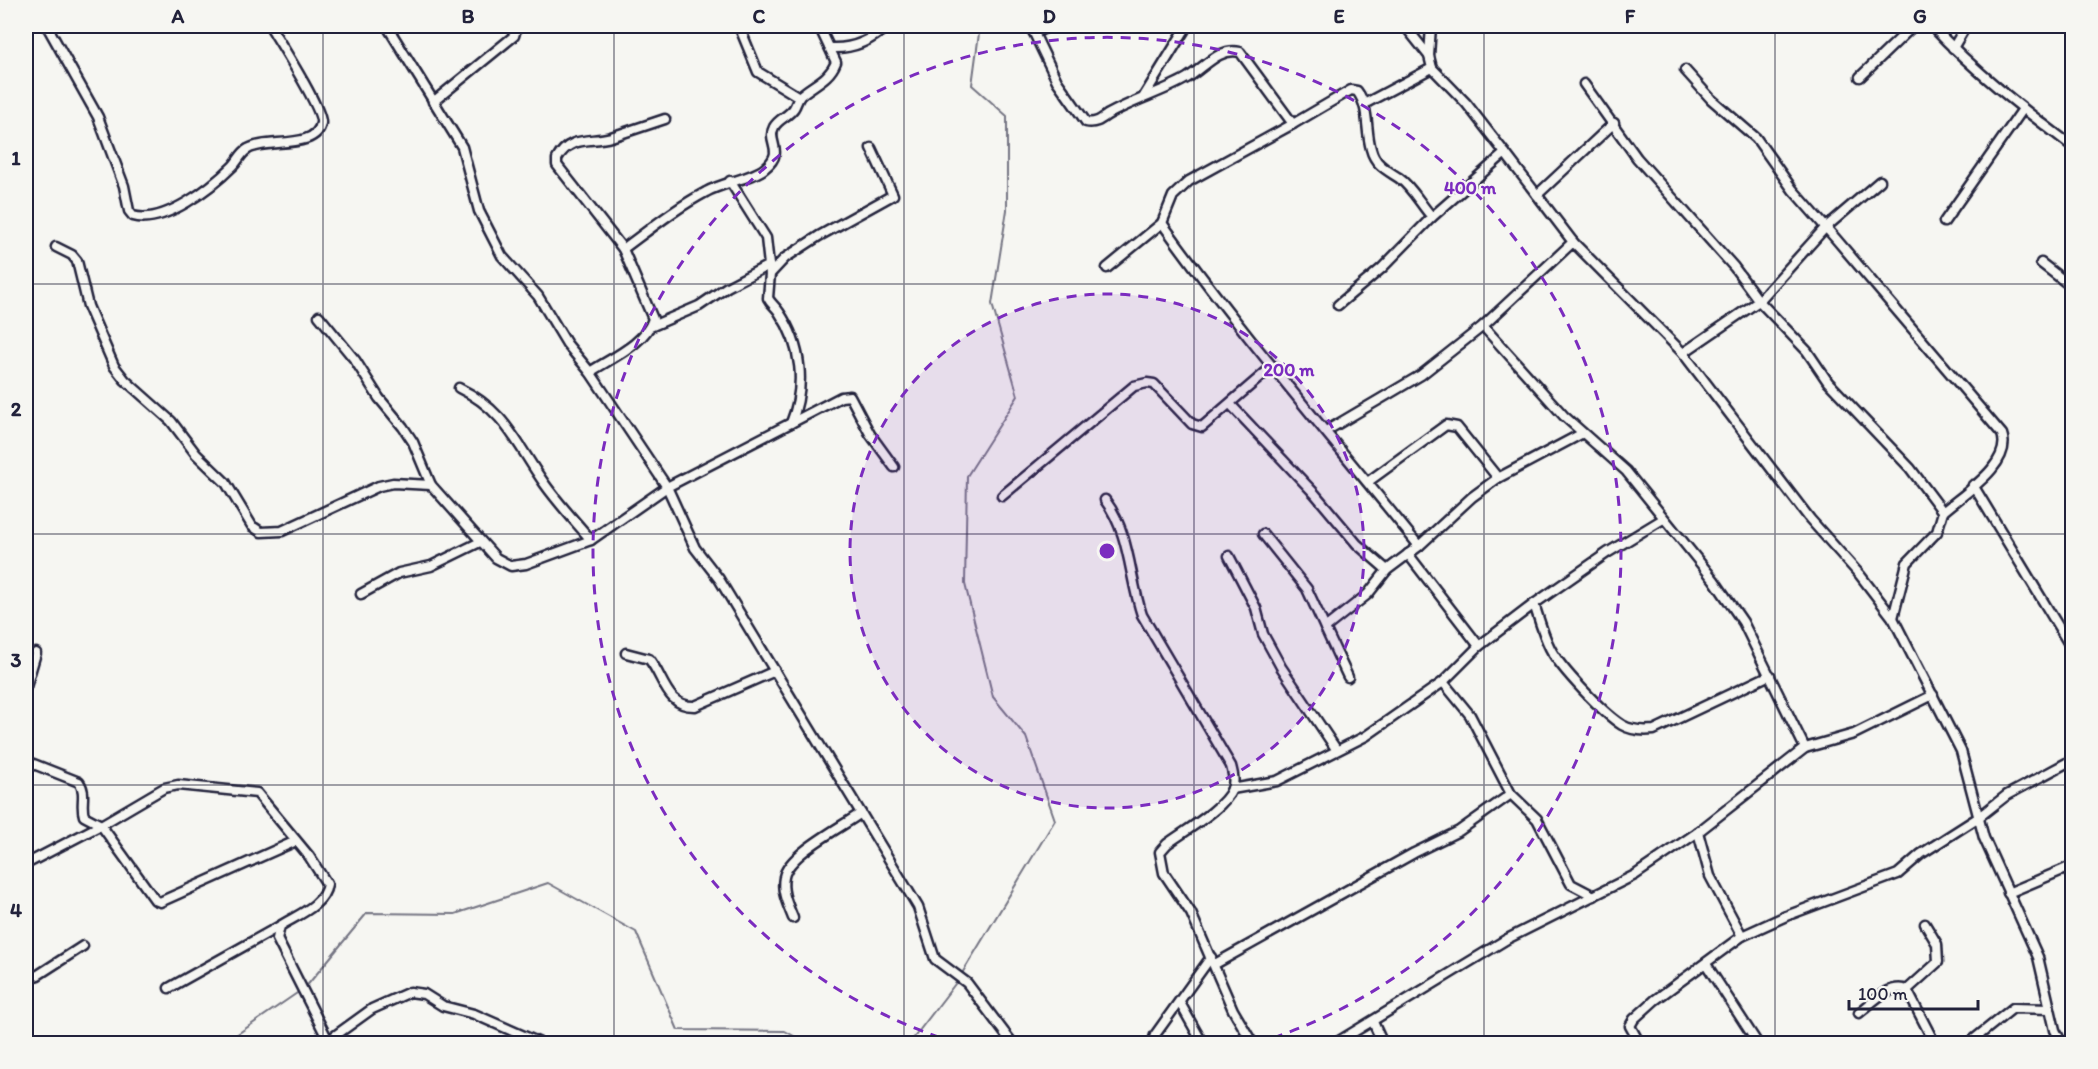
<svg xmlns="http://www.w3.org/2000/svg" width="2098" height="1069" viewBox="0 0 2098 1069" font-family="Itim,sans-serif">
<rect width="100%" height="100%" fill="#f6f6f2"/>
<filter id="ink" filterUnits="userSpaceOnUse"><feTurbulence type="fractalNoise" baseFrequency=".0167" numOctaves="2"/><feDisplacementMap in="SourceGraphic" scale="12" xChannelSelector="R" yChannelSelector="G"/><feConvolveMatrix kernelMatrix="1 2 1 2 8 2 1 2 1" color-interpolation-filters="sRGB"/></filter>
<g filter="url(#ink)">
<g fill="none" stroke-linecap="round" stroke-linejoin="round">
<g stroke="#757583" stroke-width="2">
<polyline points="961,975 1055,820 1026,737 993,697 965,584 967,476 1018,396 992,304 1007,210 1007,116 972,85 980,26"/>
<polyline points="305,988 367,913 455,914 548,883 636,932 678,1030 785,1031 808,1044"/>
<polyline points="223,1044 300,991"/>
<polyline points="909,1044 958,980"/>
</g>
<defs>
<g id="minor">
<path d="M 47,26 L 98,117 L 124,186 L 129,211 L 133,216 C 164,225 212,187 233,166 C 238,161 241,153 248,149 C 266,138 317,150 321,123 C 323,110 279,41 270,26"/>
<polyline points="387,26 462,147 479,211 502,256 538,296 567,344 590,372 667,487 695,548 719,579 918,907 935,959 967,983 1013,1044"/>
<polyline points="739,26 758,72 799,97"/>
<polyline points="1029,26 1034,33 1050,26"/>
<polyline points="1405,26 1429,56"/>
<path d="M 1932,26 C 1974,71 2023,109 2072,146"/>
<path d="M 1034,33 L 1057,81 L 1086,122 C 1095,124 1100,120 1107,115 C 1133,100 1163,92 1187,78 C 1204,68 1219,47 1240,52 L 1293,124 L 1351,90 L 1357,91 C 1370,108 1365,129 1371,149 C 1375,165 1387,170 1399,178 C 1412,187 1421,205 1432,217 L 1505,153 L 1573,242"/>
<path d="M 831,48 C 852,49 871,41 887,26"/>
<polyline points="1953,48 1966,26"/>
<polyline points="1432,68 1466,103 1505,153"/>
<path d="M 1685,70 L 1711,99 L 1756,138 L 1793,190 L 1836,239 L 2002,434 C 2013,464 1963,494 1943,512 L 1910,468 L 1828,382 L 1807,351 L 1759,301 L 1825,228 L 1880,181"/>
<polyline points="1860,77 1913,26"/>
<polyline points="1584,84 1637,158 1734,267 1759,301 1683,353"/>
<polyline points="1144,96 1187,26"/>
<polyline points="433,102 514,36 517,26"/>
<polyline points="1366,103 1432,68 1429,56 1431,26"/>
<polyline points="1537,195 1614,123"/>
<polyline points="1944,222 2023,109"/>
<polyline points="1162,223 1173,196 1189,181 1293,124"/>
<path d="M 56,247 L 72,255 L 77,261 L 88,306 L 114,366 L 125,380 L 171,421 L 196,454 L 226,483 L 252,526 L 261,532 L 282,531 L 379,486 L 393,483 L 431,485 L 496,558 L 511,566 L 526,564 L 591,540 L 667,487 L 791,423 C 806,386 802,346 779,312 C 776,307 771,304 768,298 L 770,274 L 766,238 L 730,181"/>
<path d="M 623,249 C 650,229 676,208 706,192 C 721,183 754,178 765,168 C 786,151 766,142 774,127 C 778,119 789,116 794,108 C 796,105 797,100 800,96 C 813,84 829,80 836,62 L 819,26"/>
<polyline points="2041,263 2072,287"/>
<path d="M 1107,268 L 1162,223 C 1242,335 1333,439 1419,546 L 1472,497 L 1498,478 L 1581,434"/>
<polyline points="770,274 785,258 819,236 893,195 871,148"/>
<polyline points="1338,305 1382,268 1432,217"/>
<polyline points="319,316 355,360 379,398 403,427 413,442 431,485"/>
<polyline points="650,327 699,306 727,287 769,265"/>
<path d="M 590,372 C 611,358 645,344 653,319 L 623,249 L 557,165 L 557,159 C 570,135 590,143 611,137 C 629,131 647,125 665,119"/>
<path d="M 459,388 C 505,410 516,443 544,483 C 558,503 575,521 591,540"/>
<polyline points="1231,405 1315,494 1357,544 1387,570"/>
<polyline points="791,423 841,397 850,396 870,434 894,467"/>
<polyline points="1326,431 1421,375 1483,326"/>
<polyline points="1369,481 1446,425 1457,427 1498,478"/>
<polyline points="1973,485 2072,649"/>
<polyline points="1002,496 1134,386 1147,383 1154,384 1192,424 1202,427 1273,366"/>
<path d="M 1105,500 C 1130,533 1129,576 1142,615 L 1231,766 C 1233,774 1235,781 1232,789 C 1225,808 1183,832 1167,844 L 1160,852 L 1164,873 L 1191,913 L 1233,1010 L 1253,1044"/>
<polyline points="1263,534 1307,589 1325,628 1368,594 1387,570 1419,546"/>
<polyline points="1408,554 1479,646"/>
<polyline points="1229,556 1256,608 1263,634 1281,667 1336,749"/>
<polyline points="361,594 399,573 431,566 480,542"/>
<path d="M 1534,604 C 1539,619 1543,634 1550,648 C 1560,668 1603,713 1622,725 C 1632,731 1643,731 1654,730 L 1770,675"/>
<polyline points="1893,618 1907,563 1937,532 1943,512"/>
<polyline points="1325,628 1348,677"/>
<path d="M 626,653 L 649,659 C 664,677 666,707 695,706 L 775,671"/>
<polyline points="1443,682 1470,715 1511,794 1537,819 1571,884 1594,896"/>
<polyline points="26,687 36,653"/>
<polyline points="1933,695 1854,734 1805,748 1743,622 1714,580 1626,471 1564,416 1483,326 1573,242 1683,353 1810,519 1860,575 1893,618 1961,751 1984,838 2038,957 2055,1030 2062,1044"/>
<path d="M 26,761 L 79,782 C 87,793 80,804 84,816 L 101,825 L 155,900 L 160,902 L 296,841"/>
<polyline points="1232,789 1277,781 1366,736 1443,682 1479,646 1534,604 1607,553 1663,519"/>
<polyline points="1698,832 1710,876 1742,936"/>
<path d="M 26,864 L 101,825 L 164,788 L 178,785 L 257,793 L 309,856 L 327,884 C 324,906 297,915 280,926 L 277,939 L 330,1044"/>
<polyline points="2067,868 2072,878"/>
<polyline points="2008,893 2072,866"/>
<path d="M 793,918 C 788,905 781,892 784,877 C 788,854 842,827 861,813"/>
<polyline points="1215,964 1414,853 1459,831 1511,794"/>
<polyline points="1706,964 1758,1044"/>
<polyline points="26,979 38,975 83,946"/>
<polyline points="169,988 280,926"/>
<polyline points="1907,990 1938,962 1937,944 1925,924"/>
<polyline points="1180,1003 1203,1044"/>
<path d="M 1859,1013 C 1872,1003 1889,983 1907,990 L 1935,1044"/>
<polyline points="1373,1022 1383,1044"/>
<polyline points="329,1040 372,1009 410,992 424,994 443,1006 474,1014 542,1044"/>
<polyline points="1152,1044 1155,1035 1211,957"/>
<polyline points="1334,1044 1507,939 1635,875 1698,832 1805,748"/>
<polyline points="1640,1044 1630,1026 1634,1019 1655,1000 1742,936 1786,916 1898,874 1921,854 1979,817 2007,795 2072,760"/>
<polyline points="1968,1044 2013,1008 2049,1009"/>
</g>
</defs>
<use href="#minor" stroke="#22223b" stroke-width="13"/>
<use href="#minor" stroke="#f6f6f2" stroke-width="8"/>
</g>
</g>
<path fill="none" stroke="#22223b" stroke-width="1.5" stroke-opacity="0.55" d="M 323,26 L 323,1044M 614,26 L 614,1044M 904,26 L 904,1044M 1194,26 L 1194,1044M 1484,26 L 1484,1044M 1775,26 L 1775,1044M 26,284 L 2072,284M 26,534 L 2072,534M 26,785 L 2072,785"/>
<circle cx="1107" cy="551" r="257" fill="#7b2cbf" fill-opacity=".12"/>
<g fill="none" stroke="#7b2cbf" stroke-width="3" stroke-dasharray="10 8">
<circle cx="1107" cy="551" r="257"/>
<path d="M957 1043A514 514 0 1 1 1257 1043"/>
</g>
<circle cx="1107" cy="551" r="9" fill="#7b2cbf" stroke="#f6f6f2" stroke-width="3"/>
<g font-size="18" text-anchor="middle" font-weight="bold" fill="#7b2cbf" stroke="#f6f6f2" stroke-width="4.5" stroke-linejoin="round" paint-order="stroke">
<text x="1470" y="194">400 m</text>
<text x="1289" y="376">200 m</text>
</g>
<rect width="2098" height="1069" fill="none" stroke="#f6f6f2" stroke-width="66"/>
<path d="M1849 1000v9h129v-9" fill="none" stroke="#22223b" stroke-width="3"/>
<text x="1858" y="1000" font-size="18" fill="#22223b" stroke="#f6f6f2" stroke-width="4.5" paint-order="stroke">100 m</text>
<rect x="33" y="33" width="2032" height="1003" fill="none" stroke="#22223b" stroke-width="2"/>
<g font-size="20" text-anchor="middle" font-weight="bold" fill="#22223b">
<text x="178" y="23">A</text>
<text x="468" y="23">B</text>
<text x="759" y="23">C</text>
<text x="1049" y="23">D</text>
<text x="1339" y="23">E</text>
<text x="1630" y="23">F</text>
<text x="1920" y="23">G</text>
<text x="16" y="165">1</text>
<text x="16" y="416">2</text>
<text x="16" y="667">3</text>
<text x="16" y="917">4</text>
</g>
</svg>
